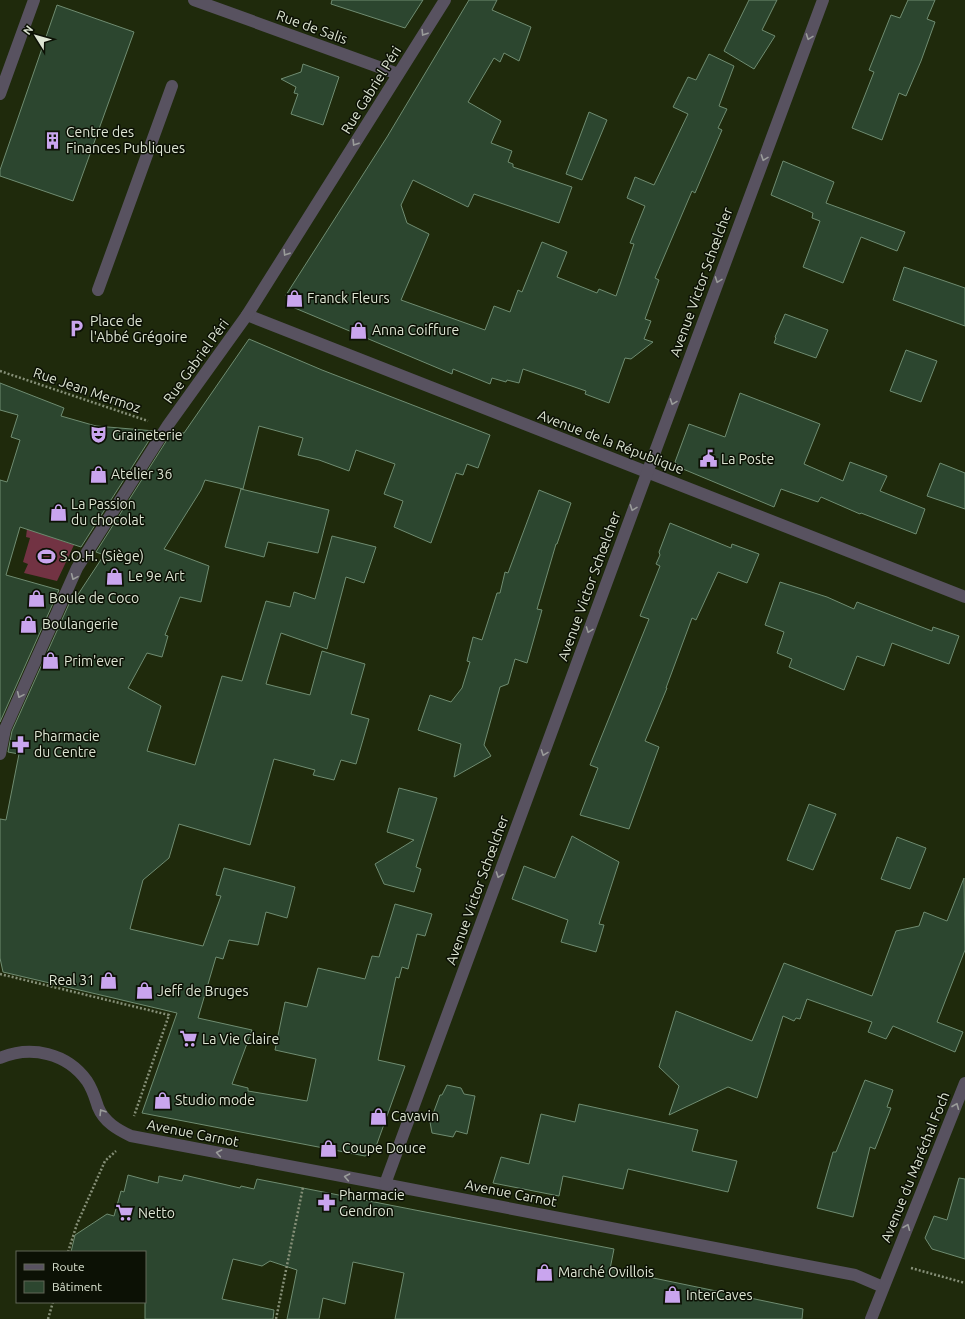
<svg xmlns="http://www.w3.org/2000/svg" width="965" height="1319" viewBox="0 0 965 1319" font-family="Ubuntu,sans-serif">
<rect width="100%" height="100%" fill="#1f2a0c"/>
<polygon fill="#723343" points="27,529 74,545 57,581 24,573 28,564 23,562 30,538 26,537"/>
<g fill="#2c462f" stroke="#6f8c71">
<polygon points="332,0 423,0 405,28 331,4"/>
<polygon points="469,0 497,0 492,10 531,27 519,61 504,53 500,62 494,58 468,102 501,121 491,143 512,151 508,162 513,164 513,167 572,187 559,223 474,194 468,207 413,180 401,205 407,223 429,234 401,300 485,330 494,306 510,312 518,290 522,292 542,242 567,252 557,277 597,293 599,289 616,296 634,244 630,243 645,206 627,198 635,177 654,185 688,114 673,107 688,77 696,80 709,54 734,66 719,106 727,109 718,128 722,130 695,193 692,191 655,278 659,280 645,319 651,321 644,339 653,342 631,359 625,358 609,403 585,394 586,391 523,369 519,383 507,380 506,382 492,378 490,384 453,369 452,374 290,306 286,295 387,137"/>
<polygon points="749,0 777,0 762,30 775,36 754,69 724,51"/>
<polygon points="908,0 935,0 927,19 935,22 921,61 906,96 899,93 882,140 852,128 874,72 869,70 891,15 900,18"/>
<polygon points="57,5 134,32 73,201 0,176 0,170"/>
<polygon points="303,64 339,77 323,125 291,114 298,94 294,93 296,87 281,79 301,72"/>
<polygon points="589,112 607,120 582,180 566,174"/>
<polygon points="783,161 834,182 826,203 905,232 897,251 861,237 843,283 803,267 820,221 812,218 813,213 771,195"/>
<polygon points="904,267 965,288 965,326 893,300"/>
<polygon points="785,314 828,330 816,358 774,343 776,338 775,337"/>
<polygon points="249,339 322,370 490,435 478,468 467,464 463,475 456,473 431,543 394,527 403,501 384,494 395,464 356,450 349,471 319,460 298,455 303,438 259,426 243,489 205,480 201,490 164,549 209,566 201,602 180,597 165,635 168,636 162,657 147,653 128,688 161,706 147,751 195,765 222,676 242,681 266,601 290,607 294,592 315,599 332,536 376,547 364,583 346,577 327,649 281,633 266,684 310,695 322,651 365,664 351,714 369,719 356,764 341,760 334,780 313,775 315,770 274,759 250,845 179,824 169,858 143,880 130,929 203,946 221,896 216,895 224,868 295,887 287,918 266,912 258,945 229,940 223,959 216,957 198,1018 252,1030 232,1084 248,1088 248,1091 307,1101 316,1059 275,1050 285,1002 307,1007 318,968 365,979 372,956 379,957 395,904 432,914 425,936 417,934 408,969 402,967 399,978 396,977 378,1060 405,1066 374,1152 365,1156 142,1113 177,1013 3,972 0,958 0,819 6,820 19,754 8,752 12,731 73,595 77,596 104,555 96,552 172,432 184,433"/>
<polygon points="906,350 937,361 921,402 890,391"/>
<polygon points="0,383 64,408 61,416 96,426 155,431 81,547 20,527 6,575 59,590 0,722 0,480 7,482 20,440 11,437 18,415 0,410"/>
<polygon points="740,393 820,424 804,464 843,481 850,462 887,476 880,491 925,509 916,534 861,513 860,514 821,497 818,502 781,489 774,507 683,469 675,462 689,424 725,437"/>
<polygon points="940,463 965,473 965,509 927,496"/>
<polygon points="241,489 329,510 318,553 268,542 264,557 225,547"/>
<polygon points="539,490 571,503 557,544 556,544 537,609 542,610 531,649 527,663 515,659 508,684 500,687 484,745 491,756 454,777 461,744 418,730 430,695 451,702 462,688 470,662 467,661 473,637 482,640 497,593 500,593 505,572 508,573"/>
<polygon points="670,523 731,548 732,544 759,554 747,583 718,572 696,620 692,618 666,688 667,688 645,741 659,747 629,829 580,815 598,768 590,765 649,619 640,616 660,566 656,564 660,555 659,552"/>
<polygon points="780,582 827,597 854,609 857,602 932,631 933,627 959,636 949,664 892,643 884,666 857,656 844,690 789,667 792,659 777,653 784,632 765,625"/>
<polygon points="399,788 437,798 416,867 421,869 414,892 384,884 375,864 414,840 387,832"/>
<polygon points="809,804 836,814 813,870 787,860"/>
<polygon points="572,836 619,862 599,924 604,925 596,952 561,942 568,920 512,899 524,866 555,878"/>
<polygon points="897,837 926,848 910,889 881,879"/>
<polygon points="964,878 965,950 937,1022 963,1032 955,1052 893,1026 886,1039 868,1032 872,1022 807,999 800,1019 796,1018 794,1021 783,1016 757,1098 728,1087 669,1115 679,1086 659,1067 676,1011 752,1041 784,963 872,996 896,931 919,926 924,912 947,921"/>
<polygon points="865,1080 893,1090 887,1107 891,1108 875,1149 870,1147 853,1217 817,1208 833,1152 836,1152"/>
<polygon points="447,1085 461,1088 464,1094 475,1096 467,1134 456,1131 453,1137 432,1133 430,1122 440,1095 442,1095"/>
<polygon points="579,1104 698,1130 692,1151 737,1161 728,1192 628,1169 623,1189 563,1176 559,1196 493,1183 501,1157 529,1164 541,1114 575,1122"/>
<polygon points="128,1175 158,1183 159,1176 182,1181 184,1175 240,1188 241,1186 254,1189 257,1179 614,1249 610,1269 803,1309 802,1319 395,1319 404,1273 353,1262 345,1304 323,1298 319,1319 287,1319 297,1270 270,1261 262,1266 233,1259 222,1299 274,1310 273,1319 145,1319 145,1252 71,1252 75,1235 107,1214 114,1216 121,1191 124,1192"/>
<polygon points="959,1178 965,1179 965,1259 932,1249 925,1238 934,1216 947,1220"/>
</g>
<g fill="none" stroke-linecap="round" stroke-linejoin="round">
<g stroke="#869078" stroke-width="2.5" stroke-dasharray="2 2" stroke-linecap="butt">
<polyline points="0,371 148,421"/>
<polyline points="0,974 169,1015 134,1116"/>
<polyline points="68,1252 77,1224 105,1161 116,1151"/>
<polyline points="911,1268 965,1283"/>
<polyline points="48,1319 53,1302"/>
<polyline points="276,1319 303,1187"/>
</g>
<g stroke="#585260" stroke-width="12">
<polyline points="194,0 398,74"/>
<polyline points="0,94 34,0"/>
<polyline points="98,290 172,86"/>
<polyline points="247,315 965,597"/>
<polyline points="0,754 5,729 77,568 168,425 247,315 445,0"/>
<path d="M 0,1058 C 31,1045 67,1053 87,1081 C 93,1090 95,1098 98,1107 C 104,1122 118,1130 131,1136 L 368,1181 L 855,1275 L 883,1287"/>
<polyline points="385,1184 640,492 823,0"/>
<polyline points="871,1319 965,1083"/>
</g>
</g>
<defs><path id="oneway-chevron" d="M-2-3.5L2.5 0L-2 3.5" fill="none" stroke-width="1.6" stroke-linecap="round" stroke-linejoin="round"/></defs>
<g stroke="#9a9c9a">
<use href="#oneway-chevron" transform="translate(424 33) rotate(122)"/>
<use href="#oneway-chevron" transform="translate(809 37) rotate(110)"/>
<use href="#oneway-chevron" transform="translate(355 143) rotate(122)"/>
<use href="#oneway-chevron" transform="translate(764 158) rotate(110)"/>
<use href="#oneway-chevron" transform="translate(286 253) rotate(122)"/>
<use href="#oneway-chevron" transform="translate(718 280) rotate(110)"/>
<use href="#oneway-chevron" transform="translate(673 402) rotate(110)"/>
<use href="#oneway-chevron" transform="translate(633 508) rotate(110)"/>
<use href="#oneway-chevron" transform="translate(74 577) rotate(114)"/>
<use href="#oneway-chevron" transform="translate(589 630) rotate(110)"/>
<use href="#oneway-chevron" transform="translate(20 695) rotate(114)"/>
<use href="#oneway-chevron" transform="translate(544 753) rotate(110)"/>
<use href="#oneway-chevron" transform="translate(499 875) rotate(110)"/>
<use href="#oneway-chevron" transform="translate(956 1106) rotate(-68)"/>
<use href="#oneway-chevron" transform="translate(102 1112) rotate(-122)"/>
<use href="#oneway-chevron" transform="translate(219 1153) rotate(-169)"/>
<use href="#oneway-chevron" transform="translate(347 1177) rotate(-169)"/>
<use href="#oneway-chevron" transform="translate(907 1227) rotate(-68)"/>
</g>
<defs>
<symbol id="building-bare" viewBox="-9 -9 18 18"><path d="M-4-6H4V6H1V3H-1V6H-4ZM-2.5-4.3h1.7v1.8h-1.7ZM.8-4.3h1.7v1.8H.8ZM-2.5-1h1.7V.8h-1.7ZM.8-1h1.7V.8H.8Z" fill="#c9a5ee" stroke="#0c1105" stroke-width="2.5" paint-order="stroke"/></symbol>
<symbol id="shop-bare" viewBox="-9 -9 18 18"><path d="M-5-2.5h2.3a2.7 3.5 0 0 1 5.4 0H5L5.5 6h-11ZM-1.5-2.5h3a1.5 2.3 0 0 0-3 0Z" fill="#c9a5ee" stroke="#0c1105" stroke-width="2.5" paint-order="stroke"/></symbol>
<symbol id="parking-bare" viewBox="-9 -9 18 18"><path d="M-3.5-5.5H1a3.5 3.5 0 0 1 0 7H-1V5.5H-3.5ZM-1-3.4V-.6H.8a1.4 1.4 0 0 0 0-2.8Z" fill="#c9a5ee" stroke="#0c1105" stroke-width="2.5" paint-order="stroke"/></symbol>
<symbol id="theatre-bare" viewBox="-9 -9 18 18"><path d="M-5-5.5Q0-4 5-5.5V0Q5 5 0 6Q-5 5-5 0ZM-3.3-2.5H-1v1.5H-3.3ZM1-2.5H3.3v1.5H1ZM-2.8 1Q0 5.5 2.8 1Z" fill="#c9a5ee" stroke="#0c1105" stroke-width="2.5" paint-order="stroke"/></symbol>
<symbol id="civic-bare" viewBox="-9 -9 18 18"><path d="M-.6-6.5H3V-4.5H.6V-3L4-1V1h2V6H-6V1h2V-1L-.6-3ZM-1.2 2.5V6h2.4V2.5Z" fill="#c9a5ee" stroke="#0c1105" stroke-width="2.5" paint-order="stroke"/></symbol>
<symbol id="stadium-bare" viewBox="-9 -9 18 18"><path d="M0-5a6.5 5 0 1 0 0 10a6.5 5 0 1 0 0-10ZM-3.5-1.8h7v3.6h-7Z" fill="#c9a5ee" stroke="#0c1105" stroke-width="2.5" paint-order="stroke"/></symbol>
<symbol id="pharmacy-bare" viewBox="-9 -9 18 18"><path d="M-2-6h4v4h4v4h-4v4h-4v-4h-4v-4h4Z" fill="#c9a5ee" stroke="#0c1105" stroke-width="2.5" paint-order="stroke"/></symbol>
<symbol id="supermarket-bare" viewBox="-9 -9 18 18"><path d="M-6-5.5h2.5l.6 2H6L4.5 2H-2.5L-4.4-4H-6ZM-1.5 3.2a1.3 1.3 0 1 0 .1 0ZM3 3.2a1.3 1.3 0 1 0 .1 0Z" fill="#c9a5ee" stroke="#0c1105" stroke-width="2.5" paint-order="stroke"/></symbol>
</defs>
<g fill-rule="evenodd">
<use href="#building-bare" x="40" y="128" width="25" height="25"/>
<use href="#shop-bare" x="282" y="286" width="25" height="25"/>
<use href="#parking-bare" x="64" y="316" width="25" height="25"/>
<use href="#shop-bare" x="346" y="318" width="25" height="25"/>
<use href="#theatre-bare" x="86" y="422" width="25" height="25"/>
<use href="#civic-bare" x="696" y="446" width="25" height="25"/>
<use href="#shop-bare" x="86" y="462" width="25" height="25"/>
<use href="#shop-bare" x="46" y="500" width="25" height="25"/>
<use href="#stadium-bare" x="34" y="544" width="25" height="25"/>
<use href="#shop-bare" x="102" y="564" width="25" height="25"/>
<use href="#shop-bare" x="24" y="586" width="25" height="25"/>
<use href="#shop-bare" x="16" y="612" width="25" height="25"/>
<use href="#shop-bare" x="38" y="648" width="25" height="25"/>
<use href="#pharmacy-bare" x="8" y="732" width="25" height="25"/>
<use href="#shop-bare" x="96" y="968" width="25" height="25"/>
<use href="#shop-bare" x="132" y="978" width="25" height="25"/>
<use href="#supermarket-bare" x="176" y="1026" width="25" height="25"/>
<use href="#shop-bare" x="150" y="1088" width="25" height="25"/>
<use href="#shop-bare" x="366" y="1104" width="25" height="25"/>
<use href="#shop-bare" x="316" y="1136" width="25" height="25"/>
<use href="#pharmacy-bare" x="314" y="1190" width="25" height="25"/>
<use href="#supermarket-bare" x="112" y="1200" width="25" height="25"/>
<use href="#shop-bare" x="532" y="1260" width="25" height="25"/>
<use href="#shop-bare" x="660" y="1282" width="25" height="25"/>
</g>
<g text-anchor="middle" stroke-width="3" stroke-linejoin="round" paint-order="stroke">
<g font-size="14" fill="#dde5d3" stroke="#0c1105">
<text transform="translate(312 27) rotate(20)" y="5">Rue de Salis</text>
<text transform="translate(371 90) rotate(-58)" y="5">Rue Gabriel Péri</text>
<text transform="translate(701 282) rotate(-70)" y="5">Avenue Victor Schœlcher</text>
<text transform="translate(196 361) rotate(-54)" y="5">Rue Gabriel Péri</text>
<text transform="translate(87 390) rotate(19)" y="5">Rue Jean Mermoz</text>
<text transform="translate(611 442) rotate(21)" y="5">Avenue de la République</text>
<text transform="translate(589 586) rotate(-70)" y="5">Avenue Victor Schœlcher</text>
<text transform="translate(477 890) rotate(-70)" y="5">Avenue Victor Schœlcher</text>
<text transform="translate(193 1133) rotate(11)" y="5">Avenue Carnot</text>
<text transform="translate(915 1167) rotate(-68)" y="5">Avenue du Maréchal Foch</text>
<text transform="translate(511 1193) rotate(11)" y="5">Avenue Carnot</text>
</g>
<g font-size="14" fill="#dde5d3" stroke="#0c1105" text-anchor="start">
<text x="66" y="137">Centre des<tspan x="66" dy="16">Finances Publiques</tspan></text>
<text x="307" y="303">Franck Fleurs</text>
<text x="90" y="326">Place de<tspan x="90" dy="16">l'Abbé Grégoire</tspan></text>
<text x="372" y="335">Anna Coiffure</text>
<text x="112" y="440">Graineterie</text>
<text x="721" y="464">La Poste</text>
<text x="111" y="479">Atelier 36</text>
<text x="71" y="509">La Passion<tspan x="71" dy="16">du chocolat</tspan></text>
<text x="60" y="561">S.O.H. (Siège)</text>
<text x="128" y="581">Le 9e Art</text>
<text x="49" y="603">Boule de Coco</text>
<text x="42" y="629">Boulangerie</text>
<text x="64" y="666">Prim'ever</text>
<text x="34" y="741">Pharmacie<tspan x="34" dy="16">du Centre</tspan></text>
<text x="95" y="985" text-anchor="end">Real 31</text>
<text x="157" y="996">Jeff de Bruges</text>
<text x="202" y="1044">La Vie Claire</text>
<text x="175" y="1105">Studio mode</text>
<text x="391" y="1121">Cavavin</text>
<text x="342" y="1153">Coupe Douce</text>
<text x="339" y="1200">Pharmacie<tspan x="339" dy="16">Gendron</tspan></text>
<text x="138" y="1218">Netto</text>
<text x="558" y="1277">Marché Ovillois</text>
<text x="686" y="1300">InterCaves</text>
</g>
</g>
<rect x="16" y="1251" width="130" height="52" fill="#0c1105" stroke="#606657"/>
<rect x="24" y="1264" width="20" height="6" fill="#585260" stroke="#606657"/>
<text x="52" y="1271" font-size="12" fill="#dde5d3">Route</text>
<rect x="24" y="1281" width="20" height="12" fill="#2c462f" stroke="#606657"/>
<text x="52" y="1291" font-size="12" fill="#dde5d3">Bâtiment</text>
<g transform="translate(36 36) rotate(307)" stroke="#0c1105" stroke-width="3" paint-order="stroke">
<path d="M0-3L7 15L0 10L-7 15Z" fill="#dde5d3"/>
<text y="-6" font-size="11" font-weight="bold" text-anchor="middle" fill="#dde5d3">N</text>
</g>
</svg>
